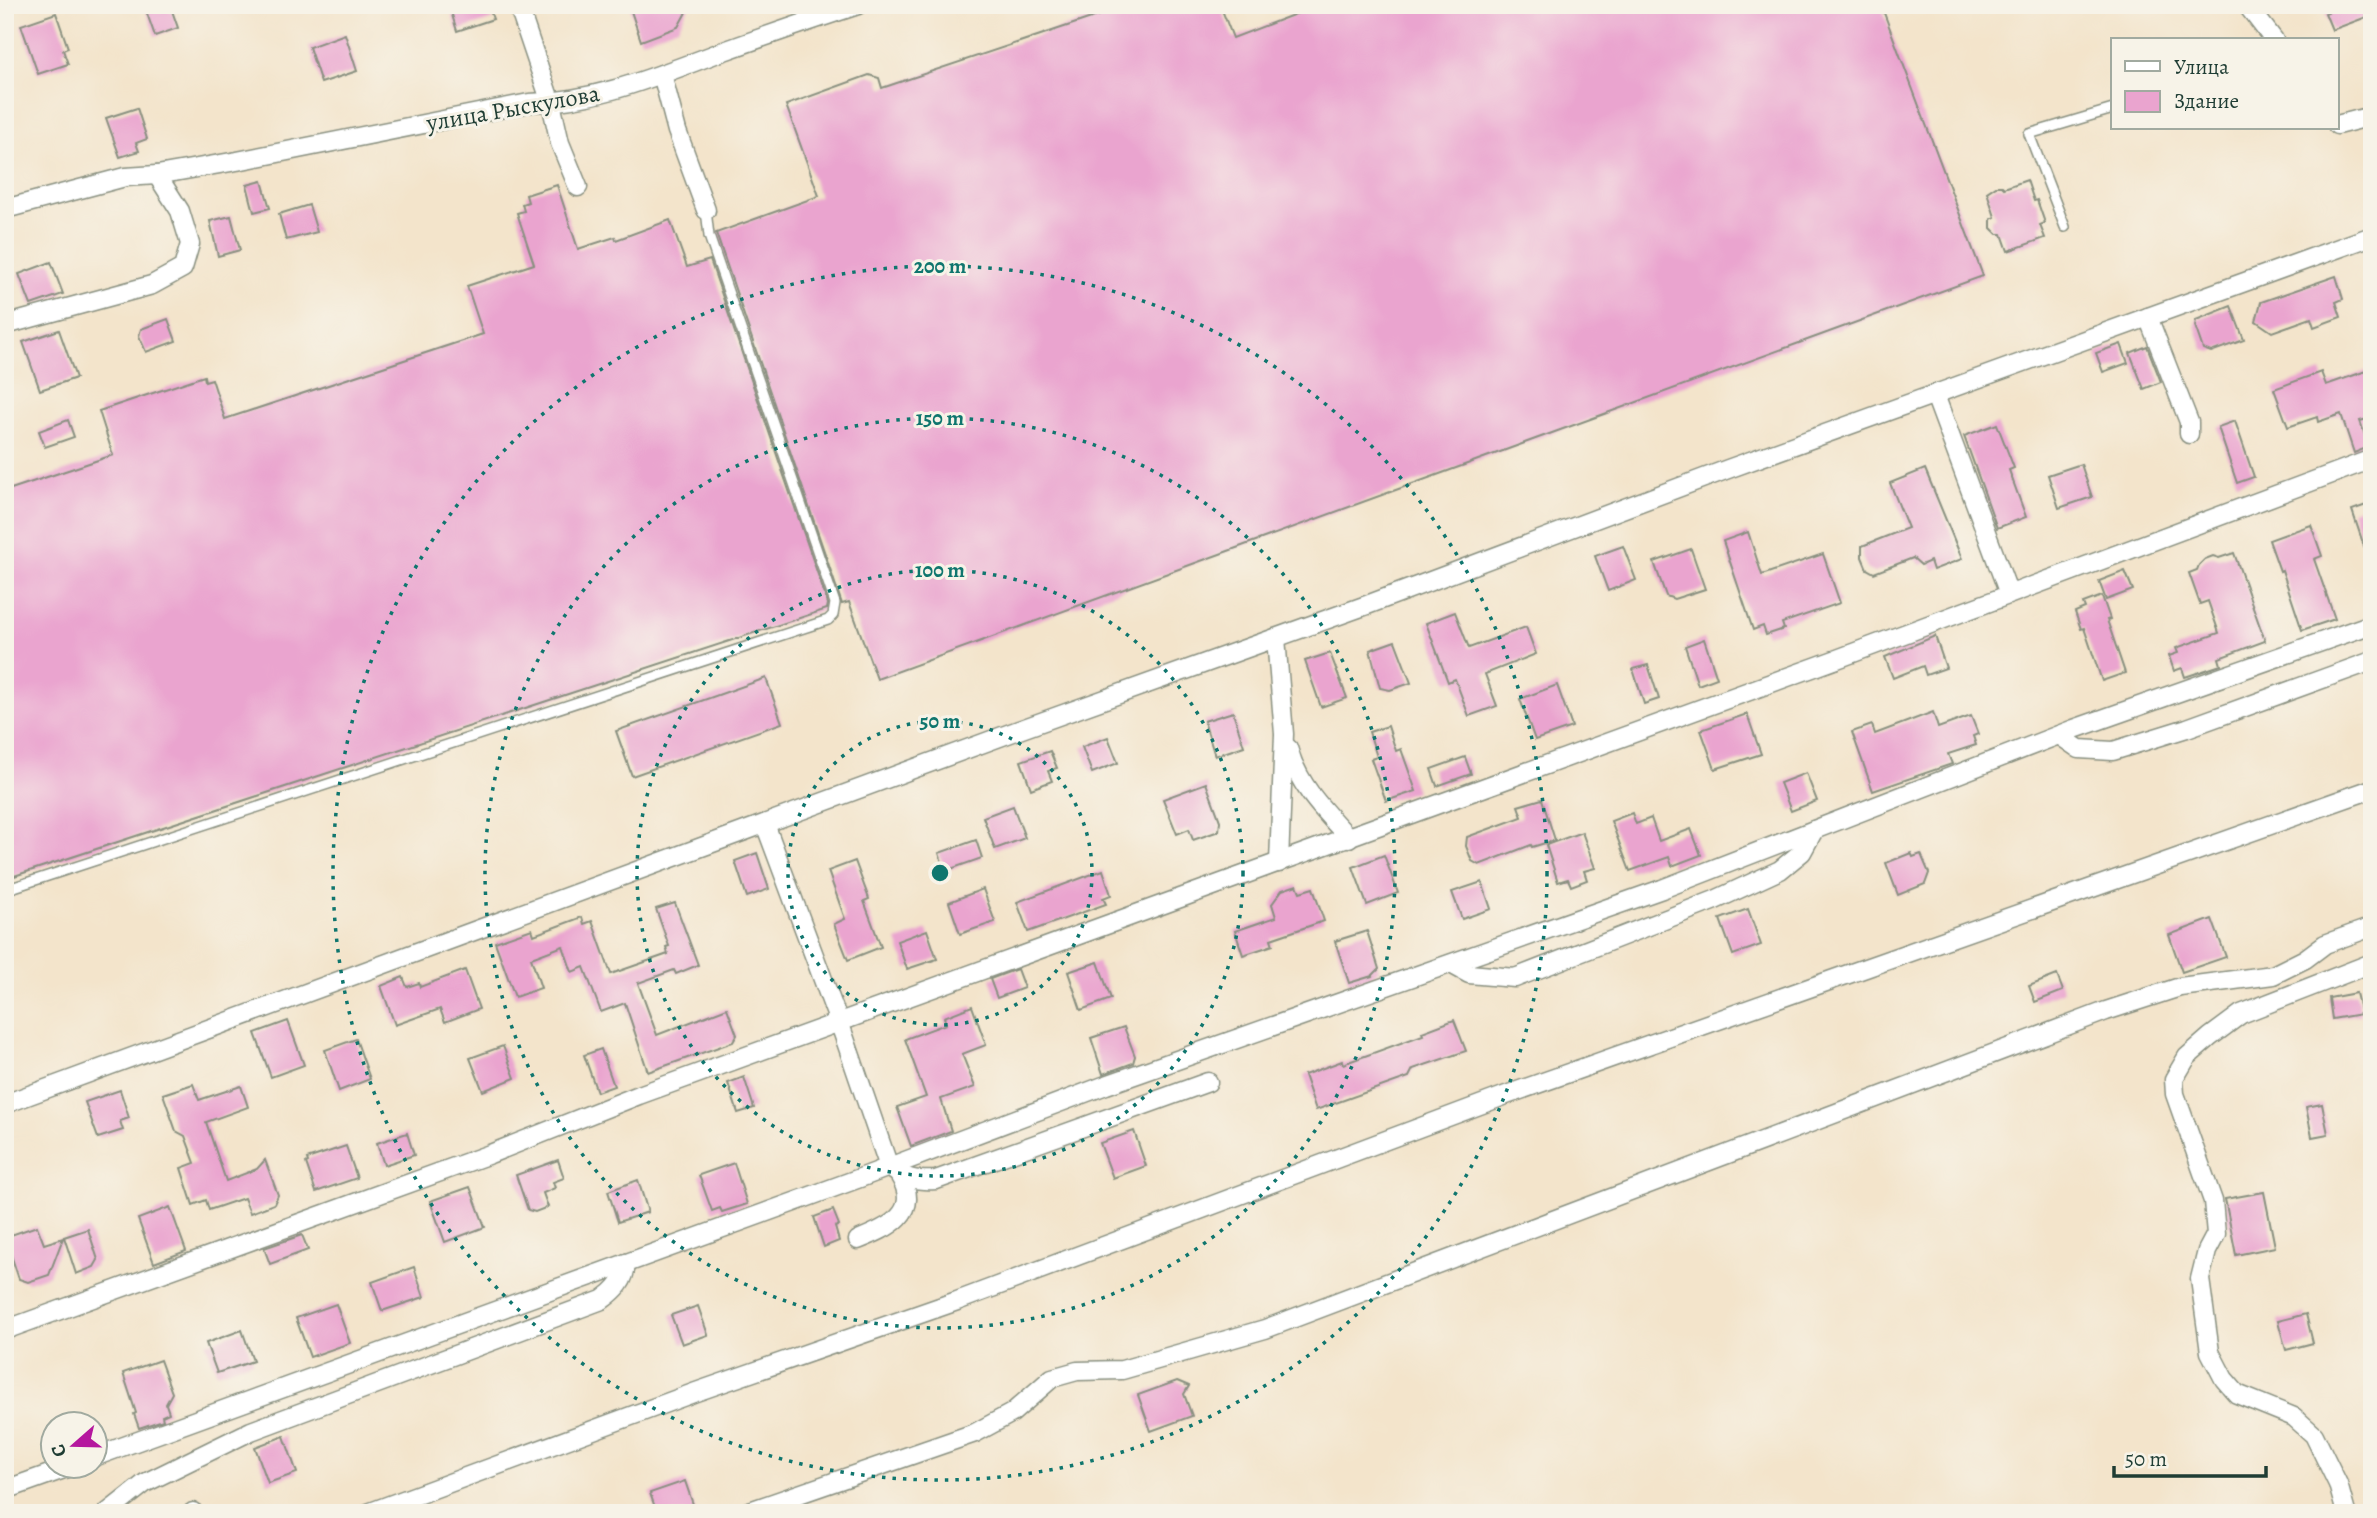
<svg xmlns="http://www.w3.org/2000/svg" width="2377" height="1518" viewBox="0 0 2377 1518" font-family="Alegreya,serif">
<rect width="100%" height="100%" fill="#f7f3e8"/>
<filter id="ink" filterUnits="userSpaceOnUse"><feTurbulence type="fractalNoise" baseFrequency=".0143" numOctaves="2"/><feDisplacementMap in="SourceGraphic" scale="14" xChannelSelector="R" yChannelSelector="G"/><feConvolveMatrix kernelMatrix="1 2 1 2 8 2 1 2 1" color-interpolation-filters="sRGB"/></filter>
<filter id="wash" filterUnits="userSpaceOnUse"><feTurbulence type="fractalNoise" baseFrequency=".00686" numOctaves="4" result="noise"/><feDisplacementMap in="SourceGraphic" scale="28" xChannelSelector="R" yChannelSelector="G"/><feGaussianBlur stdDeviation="1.57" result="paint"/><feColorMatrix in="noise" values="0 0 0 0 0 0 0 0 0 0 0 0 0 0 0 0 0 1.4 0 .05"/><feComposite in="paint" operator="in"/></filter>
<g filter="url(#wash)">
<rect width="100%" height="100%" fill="#f3e4cb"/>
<g id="blocks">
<g fill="#eaa4cf">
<polygon points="144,5 170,5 178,28 155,36"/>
<polygon points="449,5 488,5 493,19 457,31"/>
<polygon points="629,5 690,5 678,27 641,41"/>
<polygon points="1130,5 1220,5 1233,38 1319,5 1881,5 1983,276 877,679 849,602 842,604 716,233 819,196 786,105 869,75 879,78 882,88"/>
<polygon points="2345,5 2372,5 2372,15 2332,30 2325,13"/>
<polygon points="56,13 68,48 63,50 68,64 38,74 21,25"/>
<polygon points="345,34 357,71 321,83 309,47"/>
<polygon points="137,108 147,139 136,143 139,151 120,157 106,118"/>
<polygon points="2027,180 2034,201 2037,200 2045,223 2040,225 2045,238 2008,251 2002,234 1997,234 1991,228 1991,219 1995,217 1987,192 1996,186 2002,186 2004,188"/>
<polygon points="262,181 270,208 254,212 247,185"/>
<polygon points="557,185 578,249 615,237 616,240 670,220 687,267 710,260 828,604 827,609 5,879 5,491 113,455 99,411 204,376 205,381 212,379 225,419 483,334 467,286 534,264 517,213 524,211 522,204 528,202 526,195"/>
<polygon points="309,205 317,232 286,240 279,214"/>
<polygon points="231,216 240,250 218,256 210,221"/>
<polygon points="51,262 63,294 31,305 19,274"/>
<polygon points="2336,276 2343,299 2336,302 2341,317 2314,327 2311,318 2272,332 2256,321 2261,302"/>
<polygon points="2231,306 2244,340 2211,352 2203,349 2195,326 2196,320"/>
<polygon points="168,319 176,341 146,352 139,336 141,329"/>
<polygon points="59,330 76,378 40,390 23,342"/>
<polygon points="2121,344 2128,363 2103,372 2096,353"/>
<polygon points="2147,346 2161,382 2144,389 2130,353"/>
<polygon points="2372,369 2372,412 2366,414 2367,419 2360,421 2369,447 2354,453 2341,414 2318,422 2317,417 2288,427 2274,389 2321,372 2326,385"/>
<polygon points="68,420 74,437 45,447 39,431"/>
<polygon points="2235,421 2254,477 2237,483 2218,427"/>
<polygon points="1997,424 2014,468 2009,470 2026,517 1997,528 1964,436"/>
<polygon points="2081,464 2092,497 2059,508 2048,475"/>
<polygon points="1925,469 1962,559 1933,570 1930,561 1921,565 1913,558 1874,573 1867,569 1862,557 1862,546 1908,528 1890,483"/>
<polygon points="2372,503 2372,560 2369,561 2352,510"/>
<polygon points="2311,525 2322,556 2314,559 2335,619 2302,630 2282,570 2280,571 2269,540"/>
<polygon points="1748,532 1762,575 1823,554 1840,603 1782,623 1784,629 1766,635 1763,626 1753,630 1723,541"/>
<polygon points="1623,546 1636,580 1608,591 1595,556"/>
<polygon points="1691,549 1705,589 1674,599 1666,596 1654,562"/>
<polygon points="2234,553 2265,641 2219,658 2221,665 2185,677 2182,668 2174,671 2169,656 2178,653 2176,648 2219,633 2208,601 2200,604 2189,573 2197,570 2199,565 2205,559 2213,556 2219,558"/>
<polygon points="2125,571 2133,590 2106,600 2099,581"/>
<polygon points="2102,596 2110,619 2107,620 2125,673 2102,681 2084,628 2081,629 2075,612 2085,608 2083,603"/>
<polygon points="1455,612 1469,648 1526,627 1536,654 1485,674 1497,706 1469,716 1455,679 1448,682 1426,623"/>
<polygon points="1935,636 1946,668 1926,675 1923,666 1893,678 1885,657"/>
<polygon points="1704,639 1717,678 1698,685 1685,646"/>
<polygon points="1395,641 1411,683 1390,690 1380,688 1370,650"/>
<polygon points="1330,653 1347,698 1321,707 1305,661"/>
<polygon points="1648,665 1659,699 1644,704 1633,669"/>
<polygon points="766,678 782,723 632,776 616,731"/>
<polygon points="1557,685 1572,727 1535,740 1520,699"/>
<polygon points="1233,712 1244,746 1215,756 1204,721"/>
<polygon points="1933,712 1938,728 1971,716 1978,734 1973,736 1976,745 1948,754 1952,764 1873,791 1852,732 1872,725 1875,734"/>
<polygon points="1747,714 1761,754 1715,769 1701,730"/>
<polygon points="1388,726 1396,751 1401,749 1416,791 1386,801 1371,759 1377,757 1369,732"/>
<polygon points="1108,737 1118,763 1092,773 1082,747"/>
<polygon points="1050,751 1057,768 1048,771 1052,781 1031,789 1021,761"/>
<polygon points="1465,757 1471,774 1437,786 1431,769"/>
<polygon points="1806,773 1817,801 1791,811 1780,783"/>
<polygon points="1206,783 1220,821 1219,831 1193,840 1189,829 1177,834 1163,799"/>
<polygon points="1542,799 1555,840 1532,847 1531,845 1479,865 1472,861 1466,846 1467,837 1522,817 1518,806"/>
<polygon points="1013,806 1025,838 995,849 983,817"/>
<polygon points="1632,813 1636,824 1651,818 1659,841 1691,829 1701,855 1672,866 1669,857 1630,871 1611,821"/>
<polygon points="1582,832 1595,868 1584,871 1587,880 1571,886 1568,879 1558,882 1546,845"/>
<polygon points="976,840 982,858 945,871 939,853"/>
<polygon points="757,853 769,889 747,897 735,861"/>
<polygon points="1911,853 1913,857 1921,854 1929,873 1925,884 1898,895 1886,863"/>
<polygon points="1384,855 1398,893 1367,905 1353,867"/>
<polygon points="855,861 869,899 864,901 881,947 848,960 834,924 845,919 828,871"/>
<polygon points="1103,870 1111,895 1103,898 1106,904 1028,932 1017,902"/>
<polygon points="1482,882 1491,909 1462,919 1452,892"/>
<polygon points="1297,885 1300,892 1313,888 1324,921 1271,939 1273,945 1243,955 1235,931 1276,917 1272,904 1282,890"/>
<polygon points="983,889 995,922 960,934 949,902"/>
<polygon points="675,903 698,965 676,974 674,970 638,983 657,1035 727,1008 737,1035 733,1042 648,1072 625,1003 601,1012 584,967 572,972 563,946 531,958 541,988 515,997 495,942 532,929 534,935 582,917 584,924 592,921 611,974 668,954 666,947 669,946 656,909"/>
<polygon points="1748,909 1761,945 1733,955 1720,919"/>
<polygon points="2212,919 2226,957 2182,972 2169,935"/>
<polygon points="927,930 937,959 907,969 897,941"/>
<polygon points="1367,931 1379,969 1372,976 1349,983 1335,941"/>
<polygon points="1098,962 1111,999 1081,1010 1068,972"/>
<polygon points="1017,969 1024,988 997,998 990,979"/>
<polygon points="465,970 479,1009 445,1022 440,1009 395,1025 381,986 403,977 407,987 419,983 420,987"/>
<polygon points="2057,975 2063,991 2035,1002 2029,986"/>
<polygon points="2356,993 2361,1014 2332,1019 2329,998"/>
<polygon points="972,1006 986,1045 962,1054 975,1087 941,1099 951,1131 911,1146 897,1107 926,1097 905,1039 946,1024 944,1017"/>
<polygon points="1454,1020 1466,1051 1413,1069 1409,1077 1316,1110 1304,1075 1342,1061 1343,1064 1423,1035 1422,1032"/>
<polygon points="288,1021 304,1065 271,1077 255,1033"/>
<polygon points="1124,1027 1135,1056 1133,1063 1103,1074 1091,1038"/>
<polygon points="356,1039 370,1079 339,1091 325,1050"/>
<polygon points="503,1046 515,1078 483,1091 470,1058"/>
<polygon points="601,1049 614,1086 597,1092 584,1055"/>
<polygon points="744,1077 754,1108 738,1113 728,1083"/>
<polygon points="193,1084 199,1100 241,1086 248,1107 206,1122 226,1181 257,1169 265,1160 278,1195 274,1204 250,1213 244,1198 209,1210 206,1200 193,1205 181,1168 195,1163 185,1136 176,1131 163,1094"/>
<polygon points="120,1090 129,1118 120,1121 123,1130 98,1138 85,1102"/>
<polygon points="2322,1104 2328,1134 2312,1137 2306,1107"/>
<polygon points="1134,1131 1146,1166 1113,1178 1100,1143"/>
<polygon points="407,1133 414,1155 384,1165 377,1143"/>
<polygon points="346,1146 357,1178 316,1192 306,1163 308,1162 307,1159"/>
<polygon points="558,1160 564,1178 553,1182 555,1188 543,1193 548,1207 535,1212 528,1210 516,1175"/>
<polygon points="734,1163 747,1204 722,1212 720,1208 712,1211 699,1175"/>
<polygon points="638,1180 648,1212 618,1222 608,1191"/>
<polygon points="470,1187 485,1227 445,1242 430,1201"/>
<polygon points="2264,1192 2275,1247 2236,1255 2225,1199"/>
<polygon points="170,1207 186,1251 154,1263 138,1219"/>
<polygon points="833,1210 839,1225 835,1227 839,1241 824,1247 814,1217"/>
<polygon points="37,1226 44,1244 63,1238 49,1275 28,1282 19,1279 5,1237"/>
<polygon points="88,1229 98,1260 94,1267 76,1274 64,1237"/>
<polygon points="302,1235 308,1250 270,1264 264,1248"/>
<polygon points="414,1267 424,1297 382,1311 372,1282"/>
<polygon points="336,1304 350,1343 310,1357 296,1318"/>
<polygon points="698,1306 708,1335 682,1344 671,1315"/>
<polygon points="2306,1314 2313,1343 2286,1350 2278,1321"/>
<polygon points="242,1330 253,1361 217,1373 206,1343"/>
<polygon points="160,1360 172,1393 166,1404 169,1413 162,1416 163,1420 139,1428 134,1414 136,1413 123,1373"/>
<polygon points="1177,1381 1189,1386 1184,1394 1192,1416 1151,1431 1138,1395"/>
<polygon points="284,1436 297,1473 268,1483 255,1447"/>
<polygon points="685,1481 696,1513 657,1513 650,1493"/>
</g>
</g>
</g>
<g filter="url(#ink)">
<use href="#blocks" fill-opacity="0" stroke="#899080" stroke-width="2"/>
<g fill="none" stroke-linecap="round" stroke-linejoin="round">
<defs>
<g id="service">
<polyline points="2065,227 2029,134 2113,109"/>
<polyline points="5,890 828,620 833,615 835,603 709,236 706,210"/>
</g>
<g id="minor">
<polyline points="518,5 551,103 560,143 578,187"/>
<polyline points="2247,5 2274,40"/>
<polyline points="662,74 677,131 706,210"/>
<polyline points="2337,125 2372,116"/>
<path d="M 5,209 L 125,177 L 157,175 L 237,161 L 529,103 C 597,102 658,75 721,52 C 766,36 812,20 858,5"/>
<polyline points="2148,317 2189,422 2189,434"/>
<polyline points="5,325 152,285 183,268 190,244 180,211 157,175"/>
<polyline points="1935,395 2009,594"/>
<polyline points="1276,638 1284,734 1279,863"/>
<polyline points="2059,735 2079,749 2113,751 2187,728 2372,661"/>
<path d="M 1288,748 C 1298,785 1323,810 1349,838"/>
<path d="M 765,824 L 843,1033 L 889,1167 C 904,1179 917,1181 936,1180 L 1208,1082"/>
<polyline points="1451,964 1469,974 1515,978 1715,900 1780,870 1802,852 1814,830"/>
<polyline points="5,1104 1016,731 1367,605 1728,469 2372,236"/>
<path d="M 858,1240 C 888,1228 923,1213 899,1175"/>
<polyline points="5,1330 490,1154 639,1095 1837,659 2372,459"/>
<polyline points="94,1457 860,1178 1106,1085 1662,889 2074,729 2372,624"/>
<polyline points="5,1490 72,1466"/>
<path d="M 107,1513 L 145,1483 L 251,1431 L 602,1300 C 616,1290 625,1281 626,1263"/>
<polyline points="193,1513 193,1512"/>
<polyline points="368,1513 696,1392 957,1301 1509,1094 2372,789"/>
<polyline points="744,1513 975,1433 1012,1413 1052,1378 1077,1371 1122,1370 1265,1329 2106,1011 2180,987 2273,975 2305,959 2325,944 2372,927"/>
<polyline points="2346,1513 2338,1484 2314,1435 2294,1417 2237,1394 2224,1379 2210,1352 2200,1279 2207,1251 2216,1234 2213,1201 2175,1094 2174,1079 2187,1057 2210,1037 2241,1014 2372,963"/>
</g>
</defs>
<use href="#service" stroke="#899080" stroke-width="12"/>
<use href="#minor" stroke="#899080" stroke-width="21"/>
<use href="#service" stroke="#fff" stroke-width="9"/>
<use href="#minor" stroke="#fff" stroke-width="18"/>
</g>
</g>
<g fill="none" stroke="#0f766e" stroke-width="3.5" stroke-dasharray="3.5 7">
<circle cx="940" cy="873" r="152"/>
<circle cx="940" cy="873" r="303"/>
<circle cx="940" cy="873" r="455"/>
<circle cx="940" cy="873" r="607"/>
</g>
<g text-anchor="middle" stroke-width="6" stroke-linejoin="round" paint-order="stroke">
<g font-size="24" fill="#1f3d34" stroke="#f7f3e8">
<text transform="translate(513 108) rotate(-10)" y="8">улица Рыскулова</text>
</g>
</g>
<circle cx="940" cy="873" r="10" fill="#0f766e" stroke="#f7f3e8" stroke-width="3.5"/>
<g font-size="21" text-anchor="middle" font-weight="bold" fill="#0f766e" stroke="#f7f3e8" stroke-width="6" stroke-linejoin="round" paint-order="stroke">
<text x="940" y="273">200 m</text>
<text x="940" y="425">150 m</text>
<text x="940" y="577">100 m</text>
<text x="940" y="728">50 m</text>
</g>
<rect width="2377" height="1518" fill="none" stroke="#f7f3e8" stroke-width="28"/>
<rect x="2111" y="38" width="228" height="91" fill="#f7f3e8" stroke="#a1aaa0" stroke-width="2"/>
<rect x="2125" y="61" width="35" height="10" fill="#ffffff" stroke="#a1aaa0" stroke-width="2"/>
<text x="2174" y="74" font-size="21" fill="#1f3d34">Улица</text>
<rect x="2125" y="91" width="35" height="21" fill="#eaa4cf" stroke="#a1aaa0" stroke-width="2"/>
<text x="2174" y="108" font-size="21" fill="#1f3d34">Здание</text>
<g transform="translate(74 1445) rotate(250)"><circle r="33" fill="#f7f3e8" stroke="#a1aaa0" stroke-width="2"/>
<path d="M0-5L12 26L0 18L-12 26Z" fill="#b5179e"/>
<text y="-10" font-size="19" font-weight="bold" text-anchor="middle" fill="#1f3d34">С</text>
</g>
<path d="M2114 1466v10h152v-10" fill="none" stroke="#1f3d34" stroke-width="3.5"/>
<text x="2125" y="1466" font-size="21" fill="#1f3d34" stroke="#f7f3e8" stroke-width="5" paint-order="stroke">50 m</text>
</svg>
